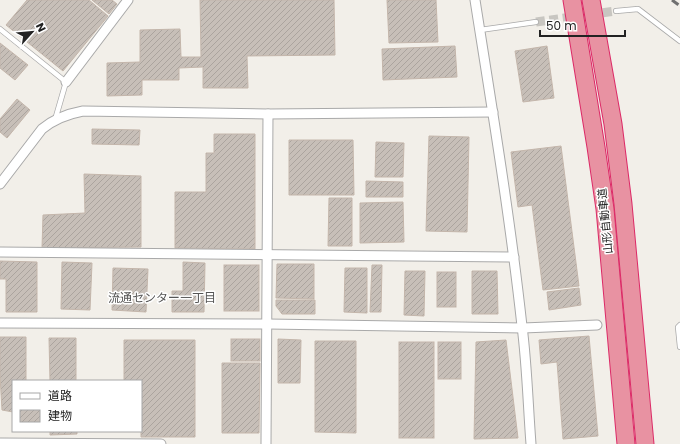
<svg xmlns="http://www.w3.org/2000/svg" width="680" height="444" viewBox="0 0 680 444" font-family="Poppins,'Noto Sans JP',sans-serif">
<defs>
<pattern id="building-hatch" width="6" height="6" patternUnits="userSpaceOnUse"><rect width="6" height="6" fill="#c7bfb8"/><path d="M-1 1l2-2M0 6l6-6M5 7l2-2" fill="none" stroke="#aba49e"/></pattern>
</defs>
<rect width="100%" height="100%" fill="#f2efe9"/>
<g fill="url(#building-hatch)" stroke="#c4b6ab">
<polygon points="27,0 89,0 108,16 63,71 6,25"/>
<polygon points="92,0 112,0 117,4 109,14"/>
<polygon points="200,0 334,0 335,55 247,56 248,88 203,88 203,67 179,68 179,80 142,80 142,95 107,96 107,63 140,62 140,30 180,29 181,57 201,57"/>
<polygon points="387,0 436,0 438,42 389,43"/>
<polygon points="0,43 28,65 15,80 0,68"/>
<polygon points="455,46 457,77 383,80 382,49"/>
<polygon points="547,46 554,98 523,102 515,51"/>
<polygon points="17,99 30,110 7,138 0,132 0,119"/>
<polygon points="92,129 140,130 139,145 92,144"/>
<polygon points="214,134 255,134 255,249 175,248 175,192 206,192 206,153 214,153"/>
<polygon points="429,136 469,137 467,232 426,231"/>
<polygon points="289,140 353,140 354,195 289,195"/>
<polygon points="376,142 404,143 403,177 375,177"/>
<polygon points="561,146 579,286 543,290 532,205 518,207 511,152"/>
<polygon points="84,174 141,176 141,247 42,248 43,215 85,213"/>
<polygon points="366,181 403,182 403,197 366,197"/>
<polygon points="329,198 352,198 352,246 328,246"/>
<polygon points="403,202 404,242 360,243 360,203"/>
<polygon points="0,261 37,262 37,312 6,312 6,279 0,279"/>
<polygon points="62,262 92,263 90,310 61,309"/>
<polygon points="183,262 205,263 204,312 172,312 172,291 183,291"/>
<polygon points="277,264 314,264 314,299 276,298"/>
<rect x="224" y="265" width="35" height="46"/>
<polygon points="372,265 382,265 381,312 370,312"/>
<polygon points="113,268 148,269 146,312 112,310"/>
<polygon points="345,268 367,268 367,313 344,312"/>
<polygon points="405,271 425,271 424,316 404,315"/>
<polygon points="472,271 497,271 498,314 472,314"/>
<rect x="437" y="272" width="19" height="35"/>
<polygon points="579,288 581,305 549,310 547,292"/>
<polygon points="276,300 315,300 315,314 282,314 276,306"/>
<polygon points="589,336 598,436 563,439 557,362 541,364 539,340"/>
<polygon points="0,337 26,337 26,381 13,381 13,412 2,410 0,376"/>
<polygon points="49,338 76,338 76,381 50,381"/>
<rect x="231" y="339" width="29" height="22"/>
<polygon points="278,339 301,340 300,383 278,383"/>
<polygon points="124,340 195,340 195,437 141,437 141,381 124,381"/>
<polygon points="506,340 518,438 474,439 476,342"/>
<polygon points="315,341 356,341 356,433 315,432"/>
<rect x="399" y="342" width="35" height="96"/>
<rect x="438" y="342" width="23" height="37"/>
<polygon points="222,363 260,363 259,433 222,433"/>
<polygon points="50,431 77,431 77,434 50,435"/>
</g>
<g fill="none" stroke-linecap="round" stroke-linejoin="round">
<polyline stroke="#c8c6c1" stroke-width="9" stroke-dasharray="9 4.5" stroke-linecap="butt" points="536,22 616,11"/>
<defs>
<g id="service">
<polyline points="616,11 638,9 680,41"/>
<polyline points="0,29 66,82 55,120"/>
<polyline points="480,30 536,22"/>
<polyline points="680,325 678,327 680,347"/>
</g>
<g id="minor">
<path d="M 475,0 C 492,108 510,217 522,326 C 527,365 528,405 531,444"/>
<polyline points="66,82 128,0"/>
<path d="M 0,184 L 42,129 C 54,119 67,114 83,111 L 268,114 L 493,112"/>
<polyline points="0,252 514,257"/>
<polyline points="0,323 268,324 523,328 597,325"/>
<polyline points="0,443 161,444"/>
<polyline points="266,444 268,114"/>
</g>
<g id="motorway">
<polyline points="572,0 596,147 605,209 626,444"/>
<polyline points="591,0 613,124 623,204 645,444"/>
</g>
</defs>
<use href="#service" stroke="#a9a9a9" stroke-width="6"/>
<use href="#minor" stroke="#a9a9a9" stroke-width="11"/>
<use href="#motorway" stroke="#dc2a67" stroke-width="19"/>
<use href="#service" stroke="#fff" stroke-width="4.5"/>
<use href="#minor" stroke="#fff" stroke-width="9"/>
<use href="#motorway" stroke="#e892a2" stroke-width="17"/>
<polyline stroke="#707070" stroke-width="3" stroke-dasharray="8 8" stroke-linecap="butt" points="672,0 680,6"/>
</g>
<g text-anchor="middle" stroke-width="3" stroke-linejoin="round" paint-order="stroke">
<g font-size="11" fill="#222" stroke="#fff">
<text transform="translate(605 221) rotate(-96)" y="4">山形自動車道</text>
</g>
<g font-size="12" fill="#555" stroke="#fff">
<text x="162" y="302">流通センター一丁目</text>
</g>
</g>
<rect x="12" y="380" width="130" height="52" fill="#ffffff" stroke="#a7a7a7"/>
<rect x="20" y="393" width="20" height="6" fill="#ffffff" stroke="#a7a7a7"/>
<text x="48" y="400" font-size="12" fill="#222222">道路</text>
<rect x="20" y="410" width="20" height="12" fill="url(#building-hatch)" stroke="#a7a7a7"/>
<text x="48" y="420" font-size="12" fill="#222222">建物</text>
<g transform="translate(32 32) rotate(63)" stroke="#ffffff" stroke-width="3" paint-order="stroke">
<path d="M0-3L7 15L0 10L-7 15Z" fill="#222222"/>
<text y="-6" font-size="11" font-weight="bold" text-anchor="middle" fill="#222222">N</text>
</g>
<path d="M540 30v6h85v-6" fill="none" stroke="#222222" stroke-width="2"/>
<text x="546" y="30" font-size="12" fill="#222222" stroke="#ffffff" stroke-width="3" paint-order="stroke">50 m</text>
</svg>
